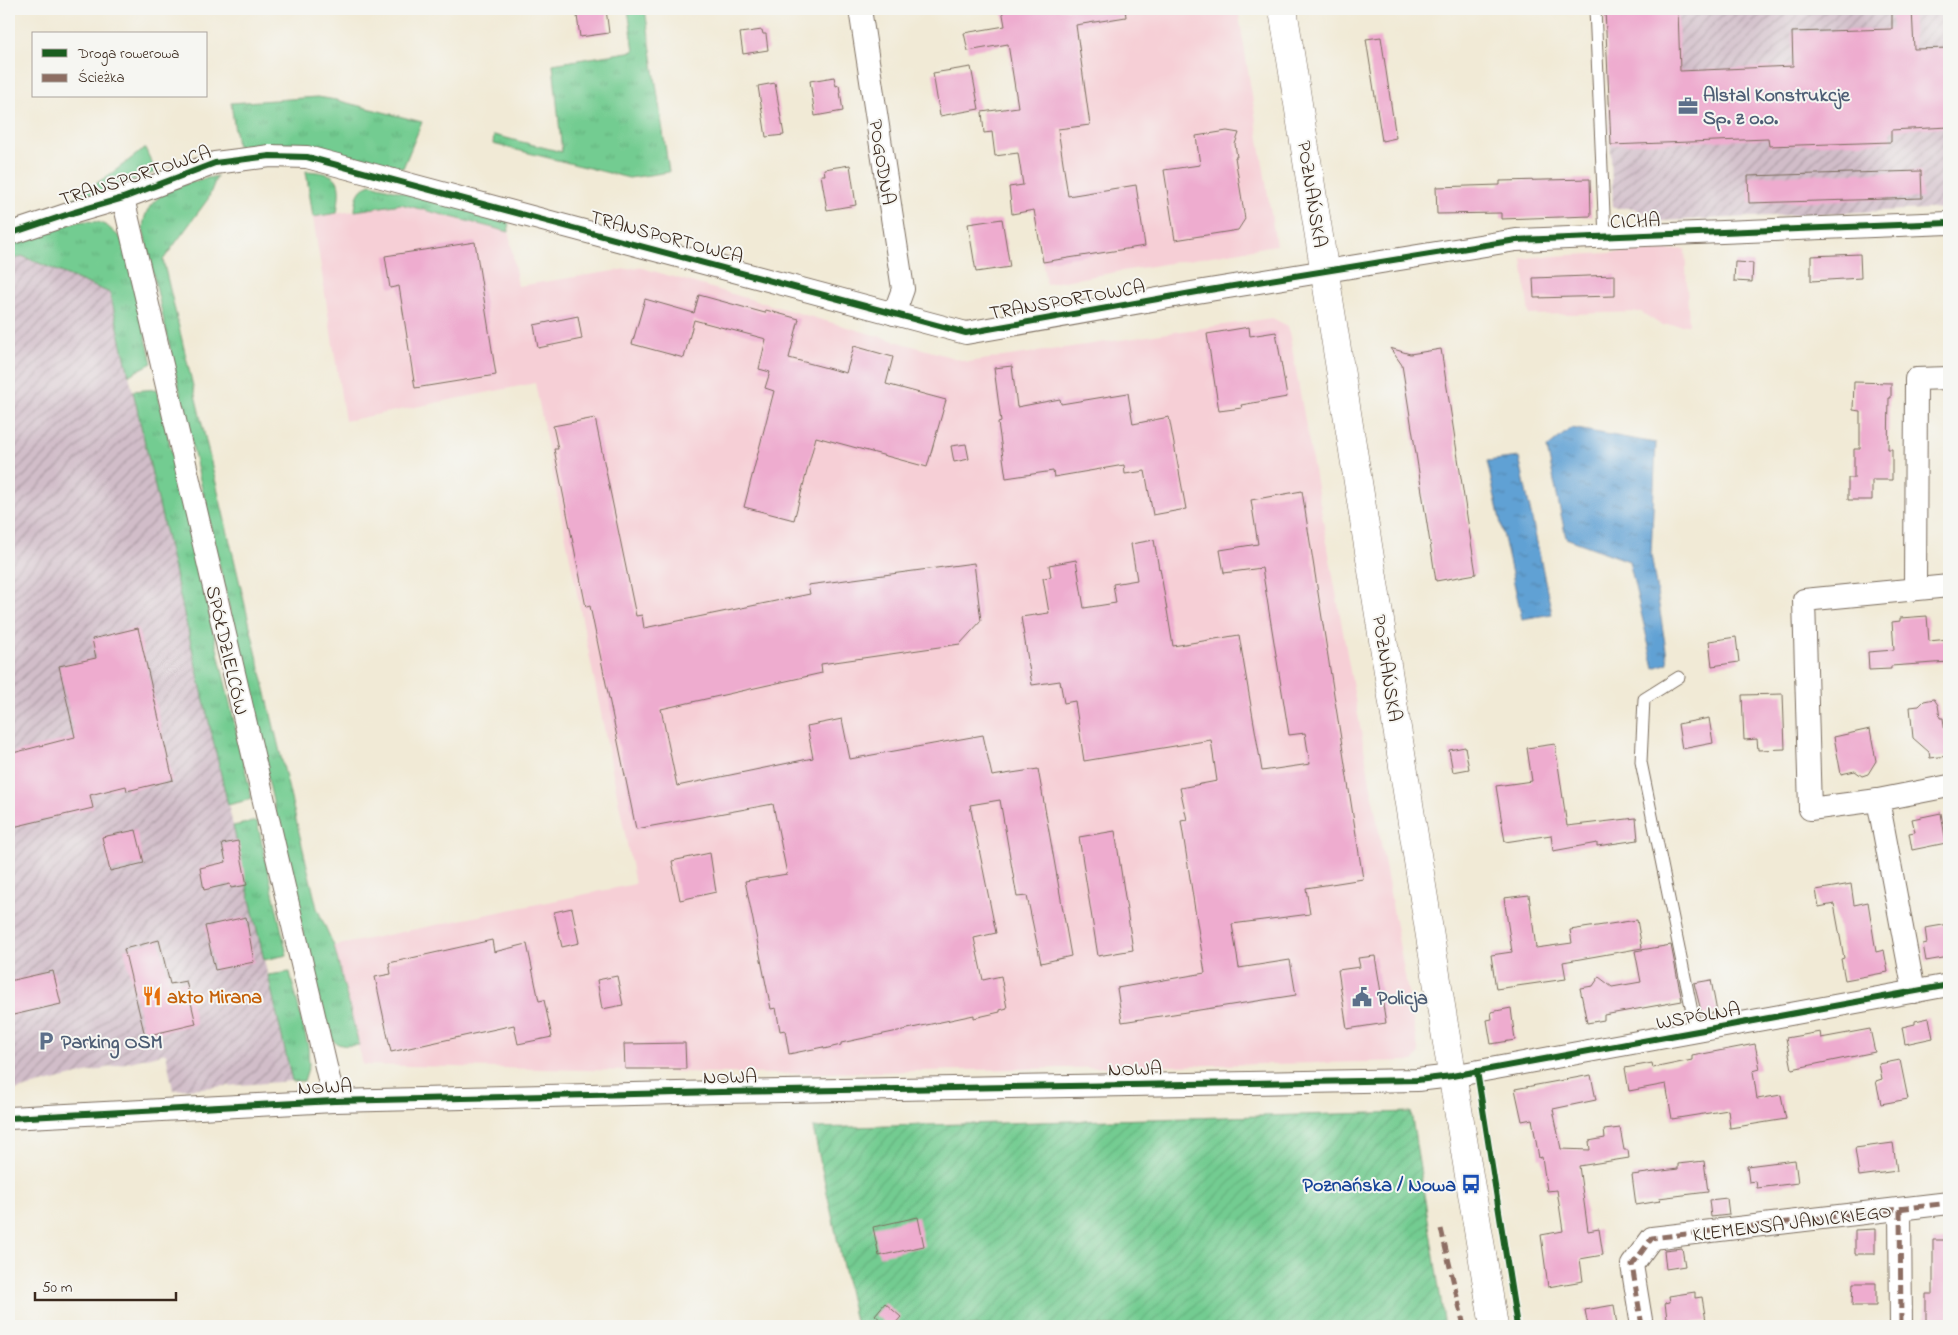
<svg xmlns="http://www.w3.org/2000/svg" width="1958" height="1335" viewBox="0 0 1958 1335" font-family="'Indie Flower',sans-serif">
<defs>
<pattern id="industrial-furrows" width="10" height="10" patternUnits="userSpaceOnUse" patternTransform="scale(1.25)"><rect width="10" height="10" fill="#d1bdc9"/><path d="M-1 1l2-2M0 10L10 0M9 11l2-2" fill="none" stroke="#ab9aa3"/></pattern>
<pattern id="grass-tufts" width="24" height="20" patternUnits="userSpaceOnUse" patternTransform="scale(1.25)"><rect width="24" height="20" fill="#73cc91"/><path d="M3 7l-1-3M5 7V3M7 7l1-3M15 17l-1-3M17 17v-4M19 17l1-3" fill="none" stroke="#64af7d"/></pattern>
<pattern id="garden-furrows" width="10" height="10" patternUnits="userSpaceOnUse" patternTransform="scale(1.25)"><rect width="10" height="10" fill="#73cc91"/><path d="M-1 1l2-2M0 10L10 0M9 11l2-2" fill="none" stroke="#64af7d"/></pattern>
<pattern id="water-ripples" width="26" height="14" patternUnits="userSpaceOnUse" patternTransform="scale(1.25)"><rect width="26" height="14" fill="#61a1d4"/><path d="M2 4q2-2 4 0t4 0M15 11q2-2 4 0t4 0" fill="none" stroke="#5183ab"/></pattern>
</defs>
<rect width="100%" height="100%" fill="#f6f6f2"/>
<filter id="ink" filterUnits="userSpaceOnUse"><feTurbulence type="fractalNoise" baseFrequency=".02" numOctaves="2"/><feDisplacementMap in="SourceGraphic" scale="10" xChannelSelector="R" yChannelSelector="G"/><feConvolveMatrix kernelMatrix="1 2 1 2 8 2 1 2 1" color-interpolation-filters="sRGB"/></filter>
<filter id="wash" filterUnits="userSpaceOnUse"><feTurbulence type="fractalNoise" baseFrequency=".0096" numOctaves="4" result="noise"/><feDisplacementMap in="SourceGraphic" scale="20" xChannelSelector="R" yChannelSelector="G"/><feGaussianBlur stdDeviation="1.12" result="paint"/><feColorMatrix in="noise" values="0 0 0 0 0 0 0 0 0 0 0 0 0 0 0 0 0 1.4 0 .05"/><feComposite in="paint" operator="in"/></filter>
<g filter="url(#wash)">
<rect width="100%" height="100%" fill="#f1ead6"/>
<g fill="#f6cfd6">
<polygon points="1002,9 1238,9 1276,245 1046,284"/>
<polygon points="401,204 509,232 518,286 639,267 968,362 1272,318 1288,326 1419,1054 1414,1061 773,1074 363,1065 334,946 635,884 535,383 345,421 313,217"/>
<polygon points="1685,249 1689,325 1661,325 1641,312 1529,315 1522,259 1534,257"/>
</g>
<g fill="url(#industrial-furrows)">
<polygon points="1605,9 1949,9 1949,208 1660,221 1634,208 1613,208"/>
<polygon points="22,256 110,293 292,1081 173,1090 166,1053 9,1092 9,261"/>
</g>
<g fill="url(#grass-tufts)" stroke="#577b58">
<polygon points="628,9 645,9 669,172 629,178 493,144 494,135 562,152 553,64 634,51"/>
<polygon points="318,97 336,100 422,122 403,168 324,149 297,145 237,146 231,103"/>
<polygon points="145,148 156,172 68,202 112,173"/>
<path d="M 306,171 C 341,173 342,179 337,213 L 313,217 Z"/>
<path d="M 217,176 L 208,199 L 163,260 L 317,908 L 334,946 L 359,1045 C 342,1046 338,1047 326,1034 L 143,229 C 144,191 186,183 217,176 Z"/>
<path d="M 371,184 L 508,220 L 509,232 L 401,204 L 355,211 C 356,197 358,189 371,184 Z"/>
<polygon points="86,221 98,222 106,225 123,240 152,363 129,375 110,293 22,256 9,261 9,245 75,222"/>
<polygon points="157,389 252,799 228,805 133,391"/>
<polygon points="257,821 287,955 264,960 233,826"/>
<polygon points="290,972 308,1046 309,1065 304,1081 292,1081 268,975"/>
</g>
<polygon fill="url(#garden-furrows)" stroke="#577b58" points="1411,1112 1445,1326 856,1326 813,1128"/>
<g fill="url(#water-ripples)" stroke="#4e6679">
<polygon points="1571,428 1656,443 1651,554 1668,663 1654,668 1629,561 1566,538 1547,448"/>
<polygon points="1519,457 1552,614 1522,619 1487,461"/>
</g>
<g id="blocks">
<g fill="#eeaccf">
<polygon points="576,9 606,9 609,33 580,37"/>
<polygon points="1002,9 1125,9 1126,17 1076,25 1090,125 1058,129 1068,196 1136,185 1145,246 1043,262 1034,210 1012,214 1009,187 1023,185 1018,153 995,156 992,132 984,133 982,112 1018,107 1008,44 968,51 964,33 1005,26"/>
<polygon points="1605,9 1678,9 1680,71 1793,66 1792,32 1892,29 1892,9 1912,9 1914,49 1949,48 1949,127 1891,130 1891,142 1769,146 1768,139 1611,145"/>
<polygon points="762,30 763,34 766,34 768,50 743,54 740,33"/>
<polygon points="1381,37 1396,138 1382,141 1366,39"/>
<polygon points="971,67 979,109 940,116 933,73"/>
<polygon points="834,77 836,86 839,85 843,111 815,116 810,81"/>
<polygon points="775,83 784,135 766,137 758,86"/>
<polygon points="1227,131 1239,133 1235,144 1237,157 1235,157 1245,219 1238,230 1175,240 1164,170 1200,165 1196,136"/>
<polygon points="850,165 856,205 827,210 821,175 825,175 824,169"/>
<polygon points="1921,171 1922,198 1749,203 1748,176"/>
<polygon points="1590,179 1591,216 1501,219 1501,213 1437,214 1436,187 1500,185 1500,181"/>
<polygon points="1002,219 1010,267 976,272 968,224"/>
<polygon points="475,242 496,375 415,388 399,286 390,288 385,256"/>
<polygon points="1860,254 1861,278 1811,281 1811,256"/>
<polygon points="1735,262 1753,263 1752,282 1734,281"/>
<polygon points="1615,275 1615,296 1534,298 1533,278"/>
<polygon points="699,295 765,313 766,310 799,319 789,358 846,373 854,346 893,357 886,384 946,400 927,467 816,437 794,520 744,507 774,391 765,388 770,372 759,369 766,339 694,320 684,358 632,344 645,299 694,313"/>
<polygon points="578,316 582,339 538,348 534,325"/>
<polygon points="1249,327 1250,336 1276,332 1287,397 1241,405 1242,408 1219,411 1207,334"/>
<polygon points="1390,348 1410,354 1441,349 1476,574 1436,581 1402,365"/>
<polygon points="1012,366 1017,407 1060,399 1061,404 1128,393 1133,424 1169,417 1186,509 1153,515 1145,471 1125,474 1124,465 1054,477 1053,471 1006,478 998,423 1001,422 994,368"/>
<polygon points="1854,382 1891,383 1891,398 1889,398 1888,449 1892,449 1892,480 1872,480 1872,500 1848,500 1848,478 1854,478 1854,449 1860,449 1860,411 1853,410"/>
<polygon points="595,418 636,616 642,615 644,628 810,594 808,585 974,563 981,621 960,644 821,664 822,673 661,709 677,786 813,758 807,726 842,719 850,759 983,735 992,776 1038,769 1071,956 1041,963 1027,896 1017,897 1000,800 970,805 996,933 974,938 983,980 1001,976 1007,1008 1000,1010 1000,1012 974,1018 974,1015 841,1043 841,1045 824,1049 823,1047 789,1054 785,1030 780,1031 776,1008 771,1009 745,881 787,874 773,804 636,829 590,606 586,607 554,449 558,449 553,426"/>
<polygon points="966,444 969,459 954,462 951,446"/>
<polygon points="1302,491 1363,879 1306,888 1310,914 1232,924 1239,968 1290,960 1296,995 1122,1022 1117,988 1205,973 1181,821 1187,820 1180,788 1217,781 1211,740 1084,761 1075,701 1064,703 1060,681 1032,685 1021,617 1049,613 1043,578 1051,577 1049,565 1076,560 1084,608 1116,603 1113,584 1137,580 1131,544 1154,540 1159,569 1160,568 1173,646 1239,635 1262,771 1310,764 1305,733 1289,735 1262,568 1224,573 1220,550 1258,544 1251,500"/>
<polygon points="1927,616 1929,641 1949,639 1949,662 1891,666 1891,669 1869,670 1868,652 1894,650 1892,622 1900,621 1900,618"/>
<polygon points="138,628 173,780 127,791 126,786 90,795 93,808 9,828 9,754 75,737 59,666 96,658 92,639"/>
<polygon points="1736,637 1739,662 1712,666 1709,641"/>
<polygon points="1783,694 1785,749 1758,750 1757,739 1744,740 1742,695"/>
<polygon points="1934,699 1938,705 1940,718 1943,718 1948,756 1930,758 1929,752 1913,738 1910,707 1919,706 1924,701"/>
<polygon points="1709,718 1713,743 1682,749 1678,724"/>
<polygon points="1870,729 1876,761 1868,774 1862,776 1855,771 1841,774 1834,737"/>
<polygon points="1555,744 1567,826 1636,818 1638,840 1597,846 1597,843 1553,851 1551,835 1505,842 1496,786 1532,781 1527,748"/>
<polygon points="1465,747 1469,769 1453,772 1449,750"/>
<polygon points="1941,813 1946,843 1912,850 1909,833 1915,832 1912,819"/>
<polygon points="136,830 144,863 110,871 102,837"/>
<polygon points="1115,831 1133,950 1098,956 1079,837"/>
<polygon points="238,841 247,885 231,888 230,884 204,890 200,868 226,862 222,844"/>
<polygon points="710,853 716,892 680,900 672,861"/>
<polygon points="1851,884 1854,905 1868,902 1876,952 1884,950 1888,972 1845,980 1841,959 1844,958 1834,904 1819,907 1816,890"/>
<polygon points="1529,895 1536,948 1572,943 1570,930 1637,920 1642,948 1563,962 1566,979 1496,989 1491,955 1512,952 1504,898"/>
<polygon points="572,908 579,943 562,947 554,912"/>
<polygon points="246,917 254,962 215,970 205,926"/>
<polygon points="1949,924 1949,957 1926,961 1923,944 1927,943 1925,928"/>
<polygon points="159,940 170,984 186,981 196,1024 145,1036 124,949"/>
<polygon points="492,940 494,952 527,944 539,1001 544,1000 552,1037 518,1044 514,1025 391,1052 375,977 391,974 389,963"/>
<polygon points="1671,945 1682,1001 1604,1015 1604,1020 1587,1023 1580,988 1593,986 1599,977 1612,987 1641,982 1635,951"/>
<polygon points="1375,956 1386,1023 1347,1029 1338,970 1360,967 1358,958"/>
<polygon points="53,971 61,1004 9,1016 9,981"/>
<polygon points="617,976 623,1005 602,1009 597,980"/>
<polygon points="1711,980 1717,1012 1702,1015 1694,983"/>
<polygon points="1511,1008 1515,1040 1491,1044 1487,1020 1492,1019 1491,1012"/>
<polygon points="1929,1018 1933,1038 1905,1044 1902,1027 1915,1024 1915,1021"/>
<polygon points="1870,1029 1875,1052 1792,1069 1786,1038 1820,1032 1821,1038"/>
<polygon points="685,1043 686,1069 625,1069 624,1044"/>
<polygon points="1755,1044 1760,1069 1753,1071 1757,1099 1781,1095 1786,1119 1730,1128 1728,1110 1672,1119 1666,1084 1629,1091 1625,1068 1652,1063 1653,1068 1692,1060 1692,1056"/>
<polygon points="1900,1060 1908,1099 1881,1104 1876,1081 1882,1079 1879,1064"/>
<polygon points="1591,1075 1596,1100 1553,1109 1561,1149 1590,1150 1589,1141 1605,1138 1604,1130 1620,1128 1624,1150 1628,1150 1629,1158 1579,1166 1588,1231 1599,1229 1603,1255 1580,1259 1583,1281 1548,1287 1541,1235 1563,1231 1557,1190 1547,1191 1542,1157 1539,1158 1532,1119 1522,1121 1515,1089"/>
<polygon points="1893,1143 1897,1171 1859,1176 1855,1148"/>
<polygon points="1795,1160 1798,1183 1757,1188 1756,1181 1749,1182 1747,1166"/>
<polygon points="1704,1161 1708,1192 1659,1198 1660,1201 1636,1205 1632,1175 1678,1169 1678,1164"/>
<polygon points="1727,1198 1729,1215 1711,1217 1709,1200"/>
<polygon points="918,1217 924,1246 879,1256 873,1227"/>
<polygon points="1875,1229 1875,1254 1855,1254 1855,1230"/>
<polygon points="1933,1240 1949,1240 1949,1325 1926,1325 1926,1294 1933,1294"/>
<polygon points="1682,1248 1685,1266 1666,1269 1664,1250"/>
<polygon points="1853,1283 1876,1283 1876,1306 1852,1306"/>
<polygon points="1695,1292 1695,1298 1702,1297 1706,1321 1668,1326 1665,1303 1670,1302 1669,1296"/>
<polygon points="885,1303 901,1317 893,1326 888,1326 875,1315"/>
<polygon points="1614,1305 1617,1326 1588,1326 1585,1310"/>
</g>
</g>
</g>
<g filter="url(#ink)">
<use href="#blocks" fill-opacity="0" stroke="#7b6d5e" stroke-width="1"/>
<g fill="none" stroke-linecap="round" stroke-linejoin="round">
<defs>
<g id="service">
<polyline points="1595,9 1605,237"/>
<polyline points="1679,677 1644,699 1641,762 1696,1031"/>
</g>
<g id="minor">
<polyline points="860,9 903,289 894,314"/>
<polyline points="123,198 334,1101"/>
<polyline points="9,234 75,212 123,198 215,163 270,156 307,157 966,333 1197,292 1516,240 1949,223"/>
<polyline points="1915,589 1916,379 1949,378"/>
<polyline points="1878,800 1810,809 1804,600 1949,586"/>
<polyline points="1914,992 1878,800 1949,786"/>
<polyline points="9,1118 334,1101 721,1092 1417,1080 1452,1076 1949,985"/>
<polyline points="1900,1209 1901,1326"/>
<polyline points="1642,1326 1632,1265 1652,1238 1949,1203"/>
</g>
<polyline id="secondary" points="1283,9 1445,1031 1494,1326"/>
</defs>
<use href="#service" stroke="#7b6d5e" stroke-width="13"/>
<use href="#minor" stroke="#7b6d5e" stroke-width="24"/>
<use href="#secondary" stroke="#7b6d5e" stroke-width="29"/>
<use href="#service" stroke="#fff" stroke-width="11"/>
<use href="#minor" stroke="#fff" stroke-width="22"/>
<use href="#secondary" stroke="#fff" stroke-width="28"/>
<g stroke="#8d6e63" stroke-width="5" stroke-dasharray="10 5" stroke-linecap="butt">
<polyline points="1900,1209 1901,1326"/>
<polyline points="1441,1229 1464,1326"/>
<polyline points="1642,1326 1632,1265 1652,1238 1949,1203"/>
</g>
<defs>
<g id="cycleway">
<polyline points="9,234 75,212 123,198 215,163 270,156 307,157 966,333 1197,292 1516,240 1949,223"/>
<polyline points="1477,1071 1517,1326"/>
<polyline points="9,1118 334,1101 721,1092 1417,1080 1452,1076 1949,985"/>
</g>
</defs>
<use href="#cycleway" stroke="#f6f6f2" stroke-width="9"/>
<use href="#cycleway" stroke="#1b5e20" stroke-width="6"/>
</g>
</g>
<defs>
<symbol id="office-bare" viewBox="-9 -9 18 18"><path d="M-6-3h4V-5.5h4V-3h4V5H-6ZM-1-4.5V-3h2v-1.5ZM-6 0V1H6V0Z" fill="#5c6f8a" stroke="#f6f6f2" stroke-width="2.5" paint-order="stroke"/></symbol>
<symbol id="restaurant-bare" viewBox="-9 -9 18 18"><path d="M-5-6h1v4h1v-4h1v4h1v-4h1v5L-1.5 .5V6h-2V.5L-5-1ZM5-6V6H3V1.5H1.5Q1.5-4 5-6Z" fill="#e8710a" stroke="#f6f6f2" stroke-width="2.5" paint-order="stroke"/></symbol>
<symbol id="civic-bare" viewBox="-9 -9 18 18"><path d="M-.6-6.5H3V-4.5H.6V-3L4-1V1h2V6H-6V1h2V-1L-.6-3ZM-1.2 2.5V6h2.4V2.5Z" fill="#5c6f8a" stroke="#f6f6f2" stroke-width="2.5" paint-order="stroke"/></symbol>
<symbol id="parking-bare" viewBox="-9 -9 18 18"><path d="M-3.5-5.5H1a3.5 3.5 0 0 1 0 7H-1V5.5H-3.5ZM-1-3.4V-.6H.8a1.4 1.4 0 0 0 0-2.8Z" fill="#5c6f8a" stroke="#f6f6f2" stroke-width="2.5" paint-order="stroke"/></symbol>
<symbol id="bus-bare" viewBox="-9 -9 18 18"><path d="M-5-6H5V4H4V6H2V4H-2V6H-4V4H-5ZM-3.5-4V0h7V-4ZM-3.5 1.2v1.5H-2V1.2ZM2 1.2v1.5H3.5V1.2Z" fill="#1a4fb4" stroke="#f6f6f2" stroke-width="2.5" paint-order="stroke"/></symbol>
</defs>
<g fill-rule="evenodd">
<use href="#office-bare" x="1674" y="92" width="28" height="28"/>
<use href="#restaurant-bare" x="138" y="982" width="28" height="28"/>
<use href="#civic-bare" x="1348" y="983" width="28" height="28"/>
<use href="#parking-bare" x="32" y="1027" width="28" height="28"/>
<use href="#bus-bare" x="1457" y="1170" width="28" height="28"/>
</g>
<g text-anchor="middle" stroke-width="4" stroke-linejoin="round" paint-order="stroke">
<g font-size="20" font-weight="bold" fill="#4e5e75" stroke="#f6f6f2" text-anchor="start">
<text x="1703" y="101">Alstal Konstrukcje<tspan x="1703" dy="23">Sp. z o.o.</tspan></text>
<text x="1377" y="1004">Policja</text>
<text x="61" y="1048">Parking OSM</text>
</g>
<g font-size="20" fill="#3b2a1e" stroke="#f6f6f2">
<text transform="translate(883 162) rotate(81)" y="7">POGODNA</text>
<text transform="translate(135 175) rotate(-18)" y="7">TRANSPORTOWCA</text>
<text transform="translate(1313 194) rotate(81)" y="7">POZNAŃSKA</text>
<text transform="translate(1635 220) rotate(-2)" y="7">CICHA</text>
<text transform="translate(667 236) rotate(15)" y="7">TRANSPORTOWCA</text>
<text transform="translate(1067 299) rotate(-10)" y="7">TRANSPORTOWCA</text>
<text transform="translate(228 650) rotate(77)" y="7">SPÓŁDZIELCÓW</text>
<text transform="translate(1388 668) rotate(81)" y="7">POZNAŃSKA</text>
<text transform="translate(1698 1015) rotate(-10)" y="7">WSPÓLNA</text>
<text transform="translate(1135 1068) rotate(-1)" y="7">NOWA</text>
<text transform="translate(730 1076) rotate(-1)" y="7">NOWA</text>
<text transform="translate(325 1086) rotate(-2)" y="7">NOWA</text>
<text transform="translate(1792 1222) rotate(-7)" y="7">KLEMENSA JANICKIEGO</text>
</g>
<g font-size="20" font-weight="bold" fill="#c56008" stroke="#f6f6f2" text-anchor="start">
<text x="167" y="1003">akto Mirana</text>
</g>
<g font-size="20" font-weight="bold" fill="#164399" stroke="#f6f6f2" text-anchor="end">
<text x="1456" y="1191">Poznańska / Nowa</text>
</g>
</g>
<rect width="1958" height="1335" fill="none" stroke="#f6f6f2" stroke-width="30"/>
<rect x="32" y="32" width="175" height="65" fill="#f6f6f2" stroke="#aba49d"/>
<rect x="42" y="49" width="25" height="8" fill="#1b5e20" stroke="#aba49d"/>
<text x="78" y="58" font-size="15" fill="#3b2a1e">Droga rowerowa</text>
<rect x="42" y="74" width="25" height="8" fill="#8d6e63" stroke="#aba49d"/>
<text x="78" y="82" font-size="15" fill="#3b2a1e">Ścieżka</text>
<path d="M35 1292v8h141v-8" fill="none" stroke="#3b2a1e" stroke-width="2.5"/>
<text x="42" y="1292" font-size="15" fill="#3b2a1e" stroke="#f6f6f2" stroke-width="4" paint-order="stroke">50 m</text>
</svg>
